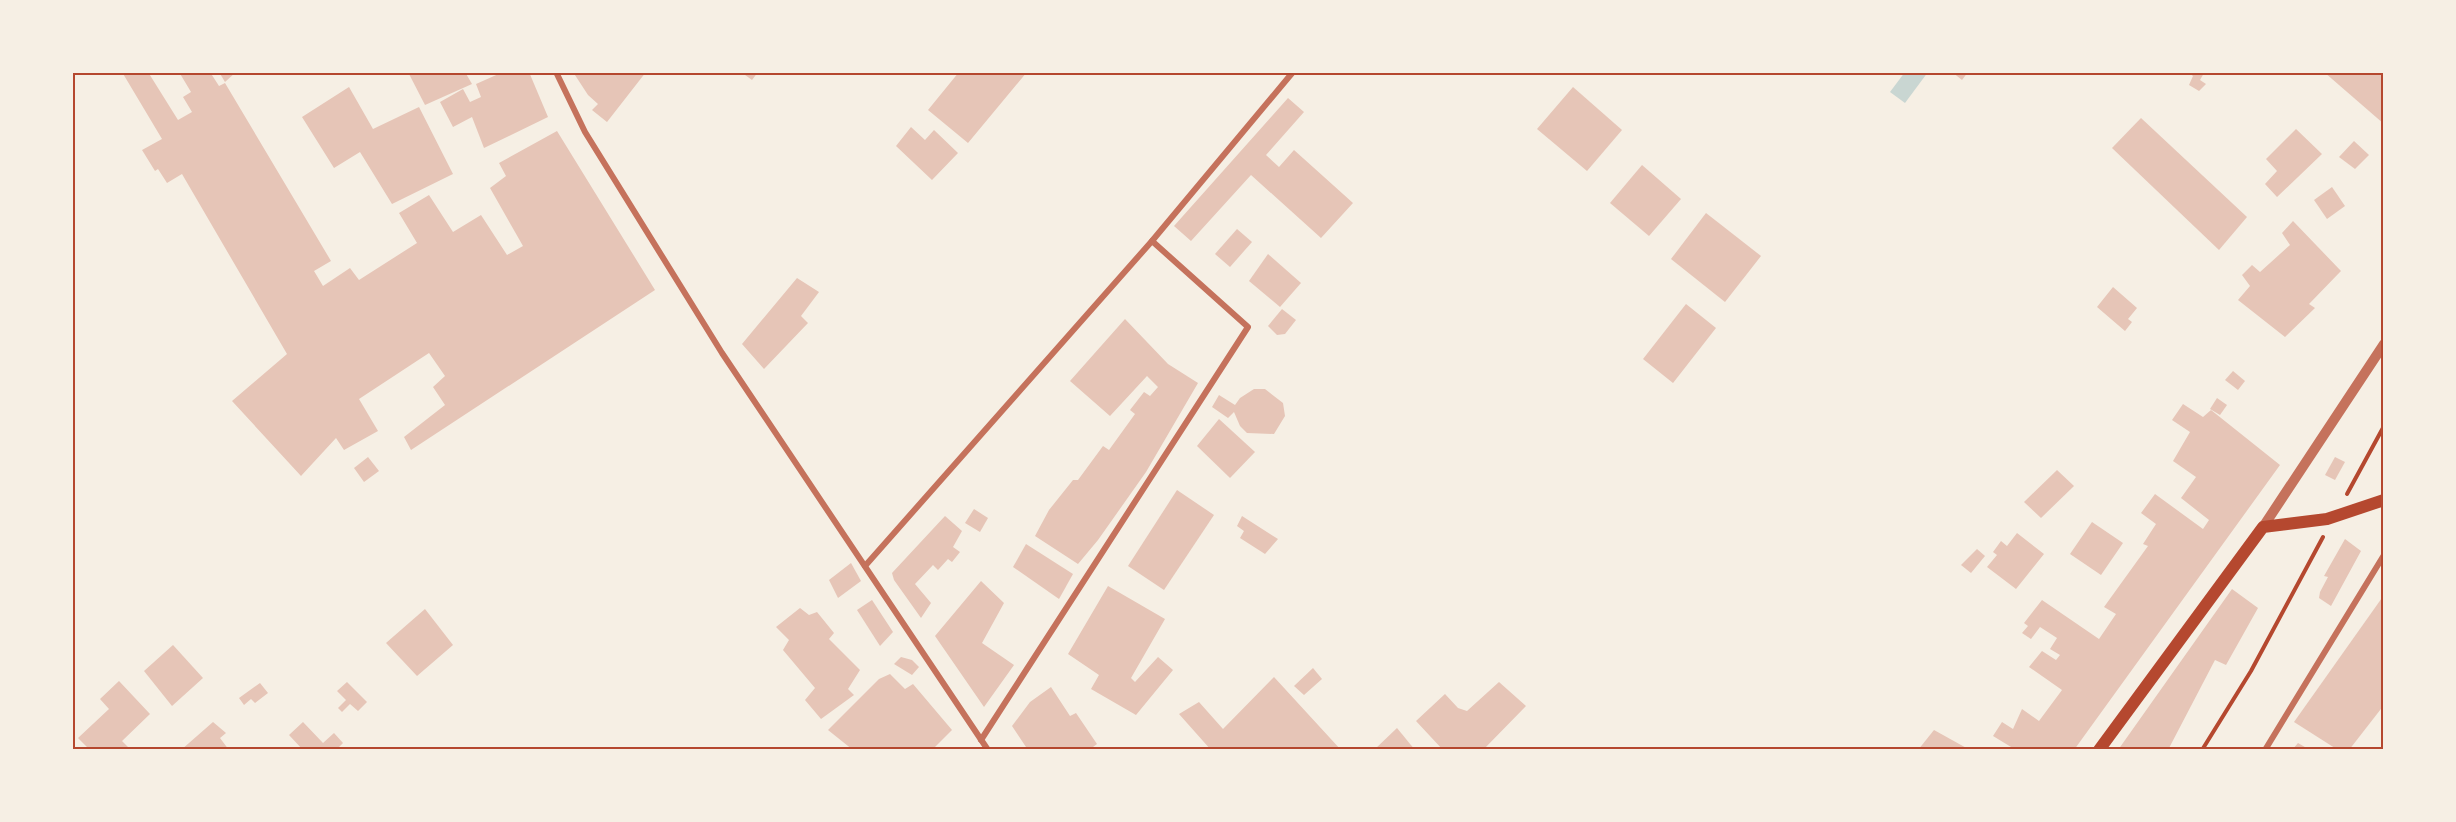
<svg xmlns="http://www.w3.org/2000/svg" width="2456" height="822" viewBox="0 0 2456 822" font-family="Arial,sans-serif">
<rect width="100%" height="100%" fill="#f6efe4"/>
<polygon fill="#c9d6d2" points="1905,72 1928,72 1905,103 1890,92"/>
<g fill="#e6c5b7">
<polygon points="122,72 148,72 178,120 192,112 183,97 191,92 179,72 203,72 205,75 210,72 219,86 225,83 331,261 314,271 323,286 350,268 359,280 417,243 399,213 429,195 453,232 481,215 507,255 523,246 490,188 506,176 499,163 557,131 655,290 411,450 404,437 445,405 433,387 445,376 429,353 359,399 378,431 344,450 336,438 301,476 232,401 287,354 182,174 167,183 158,169 155,171 142,150 162,139"/>
<polygon points="219,72 236,72 225,82"/>
<polygon points="408,72 465,72 472,84 425,105"/>
<polygon points="503,72 529,72 548,117 484,148 472,117 453,127 440,102 463,89 470,102 481,97 476,84"/>
<polygon points="573,72 646,72 607,122 592,110 598,104 588,95"/>
<polygon points="741,72 758,72 752,80"/>
<polygon points="959,72 964,75 966,72 1027,72 968,143 928,110"/>
<polygon points="1952,72 1968,72 1962,80"/>
<polygon points="2188,72 2204,73 2200,80 2206,84 2199,91 2189,85 2193,76"/>
<polygon points="2324,72 2384,72 2384,124"/>
<polygon points="349,87 373,129 419,107 453,174 392,204 360,152 334,168 302,117"/>
<polygon points="1573,87 1622,130 1587,171 1537,129"/>
<polygon points="1288,98 1304,112 1266,155 1279,167 1294,150 1353,203 1321,238 1251,175 1191,241 1174,226"/>
<polygon points="2141,118 2247,217 2219,250 2112,148"/>
<polygon points="911,127 925,140 934,130 958,153 932,180 896,146"/>
<polygon points="2296,129 2322,154 2277,197 2265,184 2277,171 2266,159"/>
<polygon points="2354,141 2369,155 2355,169 2339,157"/>
<polygon points="1642,165 1681,199 1649,236 1610,203"/>
<polygon points="2332,187 2345,206 2327,219 2314,200"/>
<polygon points="1706,213 1761,256 1725,302 1671,259"/>
<polygon points="2293,221 2341,271 2309,304 2315,308 2285,337 2238,300 2250,286 2242,275 2252,265 2260,272 2290,245 2282,233"/>
<polygon points="1237,229 1252,242 1230,267 1215,254"/>
<polygon points="1268,254 1301,283 1280,307 1249,281"/>
<polygon points="797,278 819,292 801,316 808,323 764,369 742,344"/>
<polygon points="2113,287 2137,308 2128,319 2132,322 2125,331 2097,307"/>
<polygon points="1686,304 1716,328 1673,383 1643,359"/>
<polygon points="1282,309 1296,320 1285,334 1277,335 1268,326"/>
<polygon points="1125,319 1168,364 1198,383 1146,472 1098,540 1078,564 1035,536 1049,510 1073,480 1078,480 1103,446 1109,450 1135,414 1130,410 1144,392 1150,396 1158,387 1147,376 1110,416 1070,381"/>
<polygon points="2233,371 2245,381 2238,390 2225,380"/>
<polygon points="1254,389 1265,389 1283,403 1285,416 1274,434 1247,433 1240,426 1234,412 1228,418 1212,407 1219,395 1235,405 1240,398"/>
<polygon points="2217,398 2227,405 2220,415 2210,409"/>
<polygon points="2183,404 2203,417 2211,410 2280,465 2074,750 2016,750 1993,736 2002,722 2013,729 2022,709 2039,721 2062,690 2029,667 2042,651 2056,660 2060,655 2050,649 2057,638 2040,627 2031,639 2022,633 2028,626 2024,623 2042,600 2099,639 2116,614 2104,607 2148,546 2143,544 2156,524 2141,513 2155,494 2203,529 2209,520 2181,498 2196,477 2173,461 2190,432 2172,420"/>
<polygon points="1219,419 1255,452 1230,478 1197,446"/>
<polygon points="368,457 379,471 364,482 354,468"/>
<polygon points="2335,457 2345,462 2335,480 2325,475"/>
<polygon points="2057,470 2074,486 2041,518 2024,502"/>
<polygon points="1177,490 1214,515 1164,590 1128,566"/>
<polygon points="974,509 988,518 980,532 965,523"/>
<polygon points="945,516 962,531 953,547 960,552 952,562 948,559 938,570 933,565 915,584 931,603 921,618 894,580 892,573"/>
<polygon points="1242,516 1278,539 1265,554 1240,538 1244,531 1237,526"/>
<polygon points="2092,522 2123,543 2101,575 2070,554"/>
<polygon points="2017,533 2044,554 2016,589 1987,567 1997,555 1993,552 2001,541 2007,546"/>
<polygon points="2345,539 2361,551 2331,606 2319,598 2320,592 2328,577 2324,576"/>
<polygon points="1026,544 1073,574 1059,599 1013,567"/>
<polygon points="1977,549 1985,556 1971,573 1961,565"/>
<polygon points="851,563 861,581 838,598 829,580"/>
<polygon points="981,581 1004,603 982,643 1014,665 984,707 935,636"/>
<polygon points="1108,586 1165,619 1131,678 1135,682 1158,657 1173,670 1136,715 1091,689 1099,675 1068,654"/>
<polygon points="2232,589 2258,608 2226,665 2215,660 2168,750 2118,750"/>
<polygon points="2384,595 2384,705 2349,750 2338,750 2294,722"/>
<polygon points="872,600 893,632 880,646 857,610"/>
<polygon points="800,608 809,615 817,612 834,633 829,639 860,670 848,689 854,695 821,719 805,700 815,688 783,650 789,640 776,627"/>
<polygon points="425,609 453,645 417,676 386,643"/>
<polygon points="173,645 203,678 172,706 144,671"/>
<polygon points="901,657 912,660 919,667 912,675 894,664"/>
<polygon points="1313,668 1322,679 1304,695 1294,686"/>
<polygon points="890,674 905,689 913,684 952,730 932,750 853,750 828,730 879,679"/>
<polygon points="1274,677 1341,750 1211,750 1179,714 1199,702 1223,729"/>
<polygon points="119,681 150,714 122,741 128,747 126,750 90,750 78,738 109,709 100,699"/>
<polygon points="347,682 367,702 358,711 350,704 342,712 338,708 346,700 337,691"/>
<polygon points="1499,682 1526,706 1483,750 1443,750 1416,721 1445,694 1458,708 1467,711"/>
<polygon points="260,683 268,693 255,703 251,699 244,705 239,698"/>
<polygon points="1051,687 1070,716 1076,713 1097,744 1089,750 1028,750 1012,726 1030,702"/>
<polygon points="213,722 226,733 220,738 229,750 181,750"/>
<polygon points="303,722 323,743 334,733 343,743 336,750 303,750 289,735"/>
<polygon points="1397,728 1415,750 1374,750"/>
<polygon points="1934,730 1970,750 1918,750"/>
<polygon points="2298,743 2310,750 2292,750"/>
</g>
<g fill="none" stroke-linecap="round" stroke-linejoin="round">
<g stroke="#b5482f" stroke-width="4">
<polyline points="2347,494 2384,426"/>
<polyline points="2202,750 2251,671 2323,537"/>
</g>
<g stroke="#c5725c" stroke-width="6">
<polyline points="556,72 585,132 722,353 988,750"/>
<polyline points="865,566 1152,241 1293,72"/>
<polyline points="981,740 1248,327 1152,241"/>
<polyline points="2265,750 2384,555"/>
</g>
<polyline stroke="#c5725c" stroke-width="10" points="2263,527 2384,344"/>
<polyline stroke="#b5482f" stroke-width="12" points="2099,750 2263,527 2327,519 2384,500"/>
</g>
<rect width="2456" height="822" fill="none" stroke="#f6efe4" stroke-width="147"/>
<rect x="74" y="74" width="2308" height="674" fill="none" stroke="#b5482f" stroke-width="2"/>
</svg>
